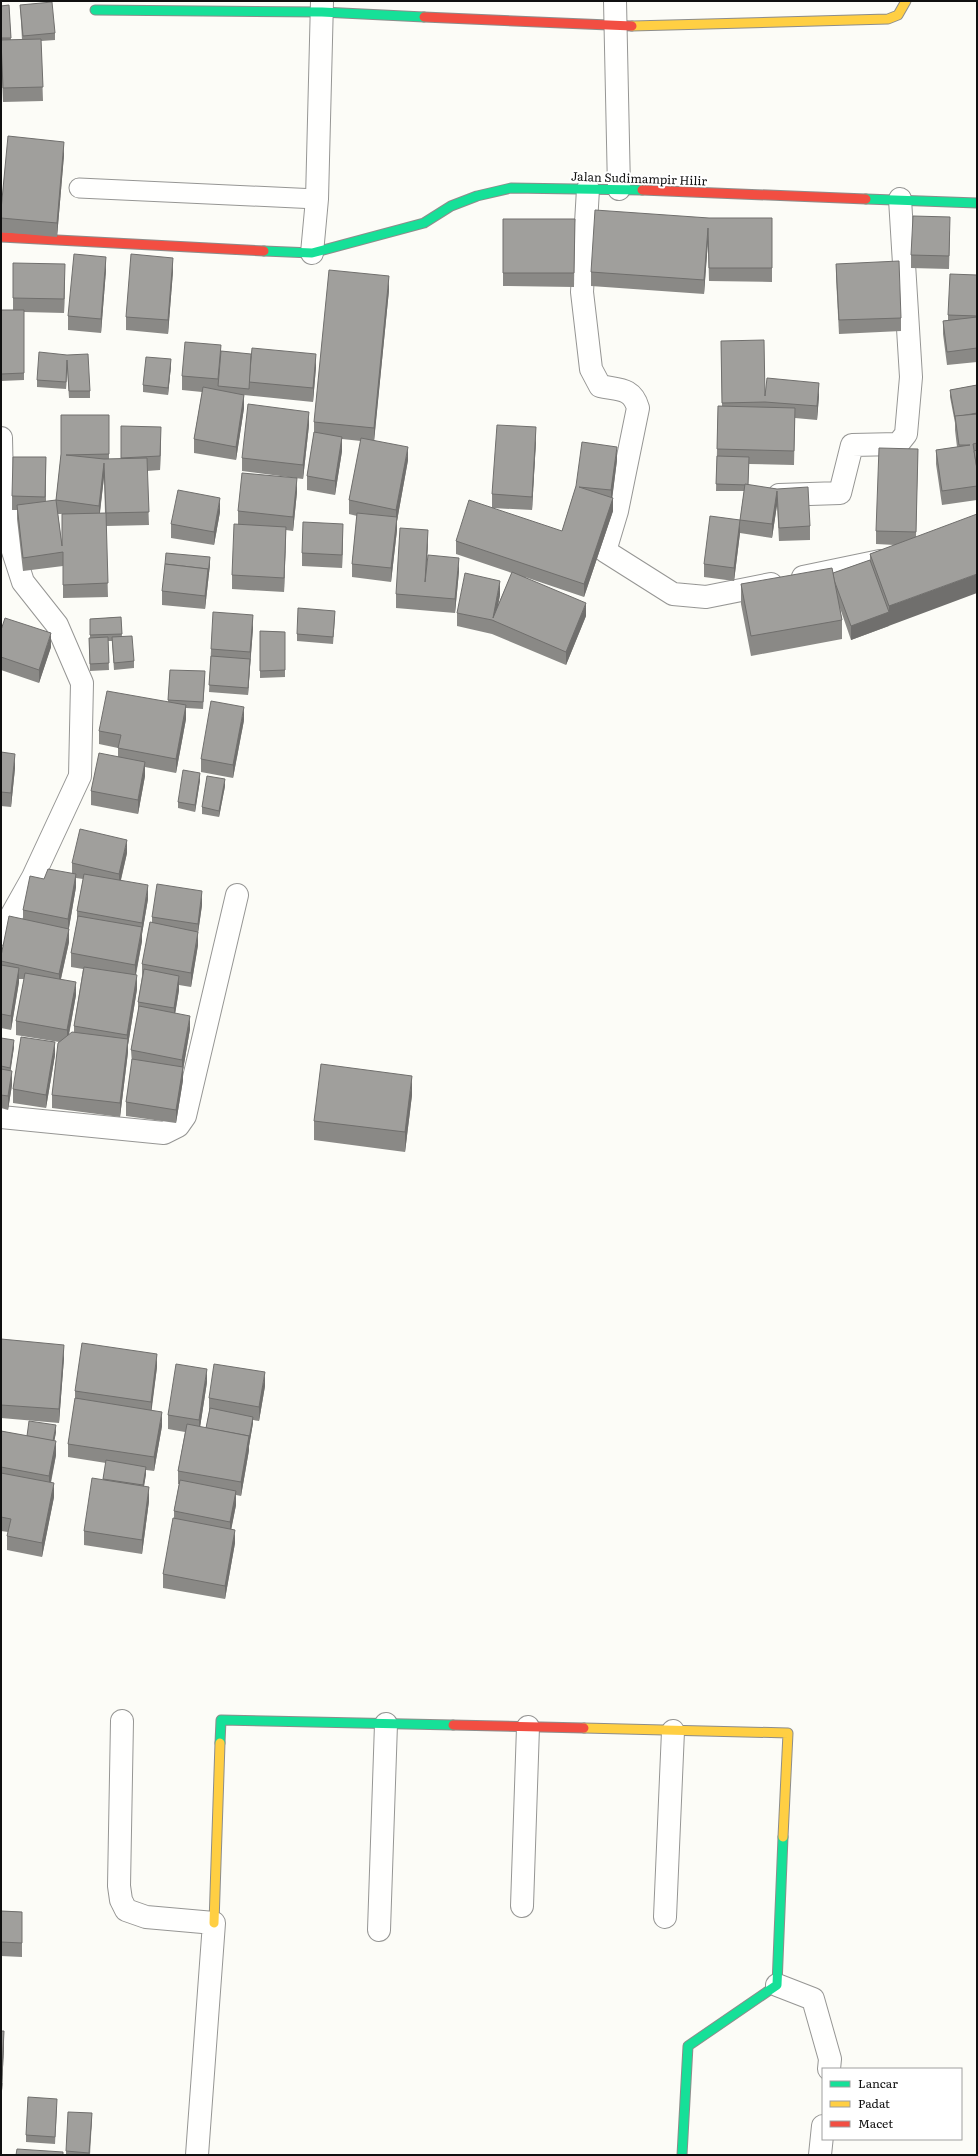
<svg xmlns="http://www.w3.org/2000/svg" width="978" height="2156" viewBox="0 0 978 2156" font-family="Literata,serif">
<rect width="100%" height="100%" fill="#fcfcf7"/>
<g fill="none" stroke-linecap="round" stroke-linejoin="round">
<defs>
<polyline id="lane" points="79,188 317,199"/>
<g id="street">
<polyline points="615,1 619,189"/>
<path d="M 588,189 L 582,292 L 591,369 L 600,386 C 618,390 632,387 638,408 L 617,511 L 605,551 L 673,594 L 706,597 L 771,584"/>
<polyline points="312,253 317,199 322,1"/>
<polyline points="1,438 2,483 12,548 23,582 57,625 82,683 80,776 33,877 1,934"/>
<polyline points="779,495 840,493 852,445 898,444 906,434 911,377 900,199"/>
<polyline points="803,577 880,561"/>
<polyline points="1,1117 164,1133 178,1126 185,1116 237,895"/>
<polyline points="122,1721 119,1886 121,1900 126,1910 146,1917 214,1923 197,2155"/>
<polyline points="522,1906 528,1727"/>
<polyline points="665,1917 673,1731"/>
<polyline points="379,1930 386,1724"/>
<polyline points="777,1985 813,1999 830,2059 829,2069"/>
<polyline points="820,2155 823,2126"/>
</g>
<g id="fast">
<polyline points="95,10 322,12 424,17"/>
<polyline points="866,199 977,203"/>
<polyline points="264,251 312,253 424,223 451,206 477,196 511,188 642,190"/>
<polyline points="220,1743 221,1720 453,1725"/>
<polyline points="682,2155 688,2046 777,1985 783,1837"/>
</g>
<g id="slow">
<polyline points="632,26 888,19 898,15 906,1"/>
<polyline points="584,1728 788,1733 783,1837"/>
<polyline points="214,1923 220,1743"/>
</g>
<g id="jam">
<polyline points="424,17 632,26"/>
<polyline points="642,190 866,199"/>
<polyline points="1,237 264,251"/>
<polyline points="453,1725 584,1728"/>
</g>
</defs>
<use href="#lane" stroke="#969694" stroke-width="21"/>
<use href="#street" stroke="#969694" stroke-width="24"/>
<use href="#fast" stroke="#8d8d8b" stroke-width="11"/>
<use href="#slow" stroke="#8d8d8b" stroke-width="11"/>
<use href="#jam" stroke="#8d8d8b" stroke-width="11"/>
<use href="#lane" stroke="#fffffe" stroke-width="19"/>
<use href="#street" stroke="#fffffe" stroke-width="22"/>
<use href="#fast" stroke="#16e098" stroke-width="9"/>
<use href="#slow" stroke="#ffcf43" stroke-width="9"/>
<use href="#jam" stroke="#f24e42" stroke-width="9"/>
</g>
<g fill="#8a8986" fill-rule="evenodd">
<polygon points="9,5 11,40 22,40 20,5 55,33 55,40 41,41 43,101 3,102 1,52 1,6"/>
<polygon points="64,155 57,237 1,232 1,210"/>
<polygon points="709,218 772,218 772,282 709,281 708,241 704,294 591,286 591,272"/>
<polygon points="503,219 575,219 574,287 503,286"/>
<polygon points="950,231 949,269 911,268 911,255"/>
<polygon points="13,263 65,278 64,313 24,312 24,380 1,381 1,310 13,310"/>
<polygon points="836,264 901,318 901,331 839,334 836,277"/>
<polygon points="106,270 101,333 68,330 68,316"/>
<polygon points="173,271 168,334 126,330 126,317"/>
<polygon points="977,275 977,362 947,365 943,334 943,321 948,320 948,315"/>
<polygon points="389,290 374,440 408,460 397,521 397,530 391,582 352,577 352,564 357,516 349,514 349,500 361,441 342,439 342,451 335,495 307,490 307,476 314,433 314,422"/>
<polygon points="721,341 765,396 819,396 817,420 795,418 794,465 749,464 748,485 777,489 810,526 810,540 779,541 777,505 772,538 740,533 734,581 704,577 704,564 740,520 744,491 716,491 718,406 722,406"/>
<polygon points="221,351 316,367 313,402 244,395 244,408 236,460 194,453 194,439 202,392 182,390 182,376"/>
<polygon points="67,355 90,391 90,398 69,398 67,367 66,389 37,387 37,380"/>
<polygon points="171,366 168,395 143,392 143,385"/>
<polygon points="977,385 977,500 942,505 936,464 936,450 957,447 955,430 955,423 950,397 950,390"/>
<path d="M 109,415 L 109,459 L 121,459 L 121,426 L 161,440 L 160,470 L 147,471 L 149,525 L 106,526 L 108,597 L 63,598 L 63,566 L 23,571 L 17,519 L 17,510 L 12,510 L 12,496 L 46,457 L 46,502 L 56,500 L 61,455 ZM 104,477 L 105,513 L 100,513 ZM 58,514 L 62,514 L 62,545 Z"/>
<polygon points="309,425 303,479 242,471 242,458"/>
<polygon points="536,441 532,510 492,508 492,494"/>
<polygon points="918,449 916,537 889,626 851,640 840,608 842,620 842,639 751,656 741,604 741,584 833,573 870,560 870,554 895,545 876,544 876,531"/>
<polygon points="617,460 612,498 613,511 584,597 525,577 586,616 566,665 492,634 457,626 457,613 500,595 498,605 512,573 456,554 456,541 562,531 576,486"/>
<polygon points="297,492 293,531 286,530 284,592 232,589 232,575 238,524 238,511"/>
<polygon points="220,512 214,545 171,538 171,524"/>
<polygon points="343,537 342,568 302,566 302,553"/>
<polygon points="428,543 426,573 459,571 455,613 396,608 396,594"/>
<polygon points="210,564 205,609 162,605 162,591"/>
<polygon points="121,617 122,637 134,661 134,668 114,670 112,641 108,641 109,670 90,671 89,645 89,638 90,638 90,619"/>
<polygon points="335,618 333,644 297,641 297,634"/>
<polygon points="253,628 248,695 209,692 211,649"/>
<polygon points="1,630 51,647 39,683 1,670"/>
<polygon points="260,631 285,632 285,677 260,678"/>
<polygon points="170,670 205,678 203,709 186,708 186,719 176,773 145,767 145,776 138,814 91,805 91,791 118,757 118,748 99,744 99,731 168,702"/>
<polygon points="244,720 233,778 201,772 201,759"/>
<polygon points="1,752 15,768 11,807 1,806"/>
<polygon points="200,780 195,812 178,808 178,802"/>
<polygon points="225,786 219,817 202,814 202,807"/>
<path d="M 127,853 L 121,880 L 148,899 L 142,934 L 142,941 L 136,975 L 137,989 L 128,1045 L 128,1052 L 120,1117 L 52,1108 L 52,1095 L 59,1042 L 16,1035 L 16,1021 L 24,979 L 19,979 L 19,982 L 11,1030 L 1,1028 L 1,956 L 23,919 L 23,910 L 44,879 L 72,873 L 72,863 ZM 76,878 L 83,879 L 77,911 L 77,921 L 71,953 L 71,967 L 83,969 L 74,1026 L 74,1032 L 69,1035 L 76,995 L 61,979 L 69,942 L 69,928 L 76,887 Z"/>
<polygon points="202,905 198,933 198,945 191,987 179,985 179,990 175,1013 190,1029 183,1070 183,1080 176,1123 126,1116 126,1102 132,1064 131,1050 138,1012 138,1002 142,976 142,964 152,923 152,917"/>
<polygon points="1,1038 14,1047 10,1071 12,1085 8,1110 1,1108"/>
<polygon points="55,1055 46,1108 13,1103 13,1089"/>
<polygon points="412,1095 405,1152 314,1140 314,1121"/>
<polygon points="1,1344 64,1358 59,1423 1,1418"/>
<polygon points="157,1367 151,1411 162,1426 154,1471 146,1470 146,1474 144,1486 149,1501 142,1554 84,1545 84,1531 103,1480 106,1463 68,1457 68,1444 75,1402 75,1391"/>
<polygon points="207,1382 200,1427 206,1428 209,1412 209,1398 265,1386 259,1421 253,1420 253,1423 249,1446 249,1450 241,1496 236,1495 236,1505 231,1529 235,1543 225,1599 163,1588 163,1574 174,1519 174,1511 179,1484 178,1484 178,1471 185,1432 168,1429 168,1415"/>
<polygon points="1,1431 27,1436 56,1432 54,1441 56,1455 51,1483 54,1497 42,1557 7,1550 7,1536 8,1532 1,1531"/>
<polygon points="1,1911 22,1912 22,1957 1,1956"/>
<polygon points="1,2031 4,2045 1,2113"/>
<polygon points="57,2106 55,2144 26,2142 26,2135"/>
<polygon points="92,2119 90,2155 66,2155 66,2151"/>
</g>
<g fill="#706f6d">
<polygon points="64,142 64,155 57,237 57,223"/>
<polygon points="708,228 708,241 704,294 704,280"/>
<polygon points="106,257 106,270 101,333 101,319"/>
<polygon points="173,258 173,271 168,334 168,320"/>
<polygon points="65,264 65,278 64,313 64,299"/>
<polygon points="389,276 389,290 374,442 374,428"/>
<polygon points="316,354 316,367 313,402 313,388"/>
<polygon points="171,359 171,366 168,395 168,388"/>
<polygon points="67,360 67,367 66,389 66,382"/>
<polygon points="819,383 819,396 817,420 817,406"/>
<polygon points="244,395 244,408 236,460 236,447"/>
<polygon points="309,412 309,425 303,479 303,465"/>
<polygon points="161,427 161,440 160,470 160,456"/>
<polygon points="536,427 536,441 532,510 532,497"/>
<polygon points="342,437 342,451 335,495 335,481"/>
<polygon points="408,447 408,460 397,521 397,530 391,582 391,568 396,522 396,510"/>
<polygon points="617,447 617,460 612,500 613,498 613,511 584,597 584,584 611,501 611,490"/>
<polygon points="104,463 104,477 99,519 99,506"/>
<polygon points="297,478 297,492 293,531 293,517"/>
<polygon points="777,491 777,505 772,538 772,524"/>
<polygon points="220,498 220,512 214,545 214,532"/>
<polygon points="740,520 740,533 734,581 734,568"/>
<polygon points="343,524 343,537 342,568 342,555"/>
<polygon points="286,527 286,540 284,592 284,578"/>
<polygon points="428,530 428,543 425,596 425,582"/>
<polygon points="210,557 210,564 205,609 205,596 208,569"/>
<polygon points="459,558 459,571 455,613 455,599"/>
<polygon points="977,574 977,593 851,640 851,626 889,612 889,606"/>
<polygon points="500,581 500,595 495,622 493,618"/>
<polygon points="586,603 586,616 566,665 566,652"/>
<polygon points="253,615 253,628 250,666 250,652"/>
<polygon points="51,633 51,647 39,683 39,670"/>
<polygon points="250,659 250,666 248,695 248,688"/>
<polygon points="186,705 186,719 176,773 176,759"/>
<polygon points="244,707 244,720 233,778 233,765"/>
<polygon points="15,754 15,768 11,807 11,793"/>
<polygon points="145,762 145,776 138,814 138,800"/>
<polygon points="200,773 200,780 195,812 195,805"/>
<polygon points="225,779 225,786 219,817 219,811"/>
<polygon points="127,840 127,853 119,887 119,874"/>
<polygon points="76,874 76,887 68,933 68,919"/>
<polygon points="148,885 148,899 142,934 142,941 135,978 135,965 142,930 142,923"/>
<polygon points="202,891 202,905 198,933 198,945 191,987 191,973 198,935 198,924"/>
<polygon points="69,929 69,942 59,987 59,974"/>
<polygon points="19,968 19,982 11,1030 11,1016"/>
<polygon points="137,975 137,989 128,1045 128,1052 120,1117 120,1103 127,1042 127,1035"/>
<polygon points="179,976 179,990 174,1021 174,1008"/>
<polygon points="76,982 76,995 67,1044 67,1030"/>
<polygon points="190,1016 190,1029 183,1070 183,1080 176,1123 176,1110 182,1070 182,1060"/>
<polygon points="14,1040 14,1047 10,1075 10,1068"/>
<polygon points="55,1042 55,1055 46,1108 46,1095"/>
<polygon points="12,1071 12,1085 8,1110 8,1096"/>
<polygon points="412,1076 412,1095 405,1152 405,1132"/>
<polygon points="64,1345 64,1358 59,1423 59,1409"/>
<polygon points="157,1354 157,1367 151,1415 151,1402"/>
<polygon points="207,1369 207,1382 199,1434 199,1420"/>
<polygon points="265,1372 265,1386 259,1421 259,1407"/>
<polygon points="162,1412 162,1426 154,1471 154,1457"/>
<polygon points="253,1417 253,1423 249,1446 249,1439"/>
<polygon points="56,1425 56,1432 53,1449 53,1442"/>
<polygon points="249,1436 249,1450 241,1496 241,1482"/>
<polygon points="56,1441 56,1455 49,1490 49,1476"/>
<polygon points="146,1467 146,1474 143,1492 143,1485"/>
<polygon points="54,1483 54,1497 42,1557 42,1543"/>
<polygon points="149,1487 149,1501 142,1554 142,1540"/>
<polygon points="236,1491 236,1505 230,1536 230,1522"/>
<polygon points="235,1530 235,1543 225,1599 225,1586"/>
<polygon points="4,2031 4,2045 1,2113 2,2071"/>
<polygon points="92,2113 92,2119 89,2155 89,2153"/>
</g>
<g fill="#a09f9c" stroke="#706f6d">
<polygon points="52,2 55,33 23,36 20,5"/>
<polygon points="9,5 11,38 1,38 1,6"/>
<polygon points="41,39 43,87 3,88 1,40"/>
<polygon points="8,136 64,142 57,223 1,218 1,210"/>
<polygon points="595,210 709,218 772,218 772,268 709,268 708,228 704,280 591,272"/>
<polygon points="913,216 950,217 949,256 911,255"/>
<polygon points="503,219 575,219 574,273 503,273"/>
<polygon points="74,254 106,257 101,319 68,316"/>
<polygon points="131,254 173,258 168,320 126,317"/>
<polygon points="899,261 901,318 839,320 836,264"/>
<polygon points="13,263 65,264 64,299 13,298"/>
<polygon points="329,270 389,276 374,428 314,422"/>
<polygon points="950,274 977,275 977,316 948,315"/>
<polygon points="1,310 24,310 24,373 1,374"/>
<polygon points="977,317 977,348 947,352 943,321"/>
<polygon points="764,340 765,396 767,378 819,383 817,406 765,402 722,403 721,341"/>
<polygon points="185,342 221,345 218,379 182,376"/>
<polygon points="252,348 316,354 313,388 249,382"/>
<polygon points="221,351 251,354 249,389 218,386"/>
<polygon points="39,352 67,355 88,354 90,391 69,391 67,360 66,382 37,380"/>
<polygon points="146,357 171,359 168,388 143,385"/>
<polygon points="977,385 977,413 955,417 950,390"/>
<polygon points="203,387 244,395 236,447 194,439"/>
<polygon points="248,404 309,412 303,465 242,458"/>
<polygon points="718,406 795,408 794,451 717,449"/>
<polygon points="977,414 977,443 973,444 977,469 977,486 942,491 936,450 970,445 959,445 955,416"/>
<polygon points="61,415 109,415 109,454 66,455 104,459 147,458 149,512 106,513 104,463 99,506 56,500 61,454"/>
<polygon points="497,425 536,427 532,497 492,494"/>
<polygon points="121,426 161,427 160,456 121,458"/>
<polygon points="314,432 342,437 335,481 307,476"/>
<polygon points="361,438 408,447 396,510 349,500"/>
<polygon points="582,442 617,447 611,490 579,487 613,498 584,584 456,541 469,500 562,531 576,486"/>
<polygon points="879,448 918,449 916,532 876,531"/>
<polygon points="977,450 977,469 974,451"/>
<polygon points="717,456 749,457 748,485 716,484"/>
<polygon points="13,457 46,457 45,497 12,496"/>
<polygon points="242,473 297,478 293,517 238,511"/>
<polygon points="745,484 777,489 808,487 810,526 779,528 777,491 772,524 740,520"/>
<polygon points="178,490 220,498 214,532 171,524"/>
<polygon points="56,500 62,546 62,514 106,513 108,583 63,585 63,552 23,558 17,505"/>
<polygon points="357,513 397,517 391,568 352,564"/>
<polygon points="977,514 977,574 889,606 870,554"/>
<polygon points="710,516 740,520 734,568 704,564"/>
<polygon points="303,522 343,524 342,555 302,553"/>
<polygon points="234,524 286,527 284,578 232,575"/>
<polygon points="400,528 428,530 425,582 428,555 459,558 455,599 396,594"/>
<polygon points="166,553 210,557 208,575 208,569 165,564"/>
<polygon points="870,560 889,612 851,626 834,580 833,573"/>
<polygon points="165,564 208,569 205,596 162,591"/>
<polygon points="832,568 842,620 751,636 741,584"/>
<polygon points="512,572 586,603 566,652 492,620 457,613 465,573 500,581 493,618"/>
<polygon points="298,608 335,611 333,637 297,634"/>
<polygon points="213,612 253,615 250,652 211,649"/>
<polygon points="121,617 122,634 90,635 90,619"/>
<polygon points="5,618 51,633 39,670 1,657 1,630"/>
<polygon points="260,631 285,632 285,670 260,671"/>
<polygon points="132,636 134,661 114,663 112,637"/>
<polygon points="108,637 109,663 90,664 89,638"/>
<polygon points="211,656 250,659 248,688 209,685"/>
<polygon points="170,670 205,671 203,702 168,700"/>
<polygon points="107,691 186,705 176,759 118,748 121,735 99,731"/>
<polygon points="211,701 244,707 233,765 201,759"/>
<polygon points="1,752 15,754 11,793 1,792"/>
<polygon points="99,753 145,762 138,800 91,791"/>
<polygon points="183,770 200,773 195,805 178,802"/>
<polygon points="207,776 225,779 219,811 202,807"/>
<polygon points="80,829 127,840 119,874 72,863"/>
<polygon points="48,869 76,874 68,919 23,910 30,876 44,879"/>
<polygon points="84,874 148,885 142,923 77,911"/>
<polygon points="157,884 202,891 198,924 152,917"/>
<polygon points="9,916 69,929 59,974 1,961 1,956"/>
<polygon points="78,916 142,927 135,965 71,953"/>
<polygon points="150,922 198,932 191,973 142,964"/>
<polygon points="1,965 19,968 11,1016 1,1014"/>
<polygon points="84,967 137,975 127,1035 74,1026"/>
<polygon points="144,969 179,976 174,1008 138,1002"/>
<polygon points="25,973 76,982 67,1030 16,1021"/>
<polygon points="139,1006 190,1016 182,1060 131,1050"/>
<polygon points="72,1032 128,1039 120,1103 52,1095 58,1043"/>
<polygon points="21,1037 55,1042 46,1095 13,1089"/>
<polygon points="1,1038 14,1040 10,1068 1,1066"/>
<polygon points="132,1059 183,1067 176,1110 126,1102"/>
<polygon points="321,1064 412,1076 405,1132 314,1121"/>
<polygon points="1,1069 12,1071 8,1096 1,1095"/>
<polygon points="1,1339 64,1345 59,1409 1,1405"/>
<polygon points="82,1343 157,1354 151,1402 75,1391"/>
<polygon points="176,1364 207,1369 199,1420 168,1415"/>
<polygon points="214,1364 265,1372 259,1407 209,1398"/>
<polygon points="75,1398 162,1412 154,1457 68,1444"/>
<polygon points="210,1408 253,1417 249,1439 249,1436 206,1428"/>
<polygon points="29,1421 56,1425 53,1441 27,1436"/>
<polygon points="187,1424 249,1436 241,1482 178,1471"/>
<polygon points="1,1431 56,1441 49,1476 1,1467"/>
<polygon points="106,1460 146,1467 143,1485 103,1479"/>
<polygon points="1,1473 54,1483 42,1543 7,1536 11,1519 1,1517"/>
<polygon points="92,1478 149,1487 142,1540 84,1531"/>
<polygon points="180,1480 236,1491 230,1522 174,1511"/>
<polygon points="173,1518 235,1530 225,1586 163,1574"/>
<polygon points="1,1911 22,1912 22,1943 1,1942"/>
<polygon points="1,2031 4,2031 2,2071 1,2071"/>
<polygon points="1,2083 2,2083 1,2099"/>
<polygon points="28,2097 57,2099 55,2137 26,2135"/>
<polygon points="68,2112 92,2113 89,2153 66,2151"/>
<polygon points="17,2149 63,2152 63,2155 16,2155"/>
</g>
<g text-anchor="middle" stroke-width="4" stroke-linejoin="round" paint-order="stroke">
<g font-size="12" fill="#101010" stroke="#fff">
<text transform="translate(639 179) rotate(2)" y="4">Jalan Sudimampir Hilir</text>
</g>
</g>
<rect width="978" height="2156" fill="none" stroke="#101010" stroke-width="4"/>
<rect x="822" y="2068" width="140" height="72" fill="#ffffff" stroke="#9f9f9f"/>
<rect x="830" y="2081" width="20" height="6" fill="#16e098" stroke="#9f9f9f"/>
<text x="858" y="2088" font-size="12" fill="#101010">Lancar</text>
<rect x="830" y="2101" width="20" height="6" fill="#ffcf43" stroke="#9f9f9f"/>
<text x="858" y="2108" font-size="12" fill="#101010">Padat</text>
<rect x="830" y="2121" width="20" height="6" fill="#f24e42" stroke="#9f9f9f"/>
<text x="858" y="2128" font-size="12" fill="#101010">Macet</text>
</svg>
